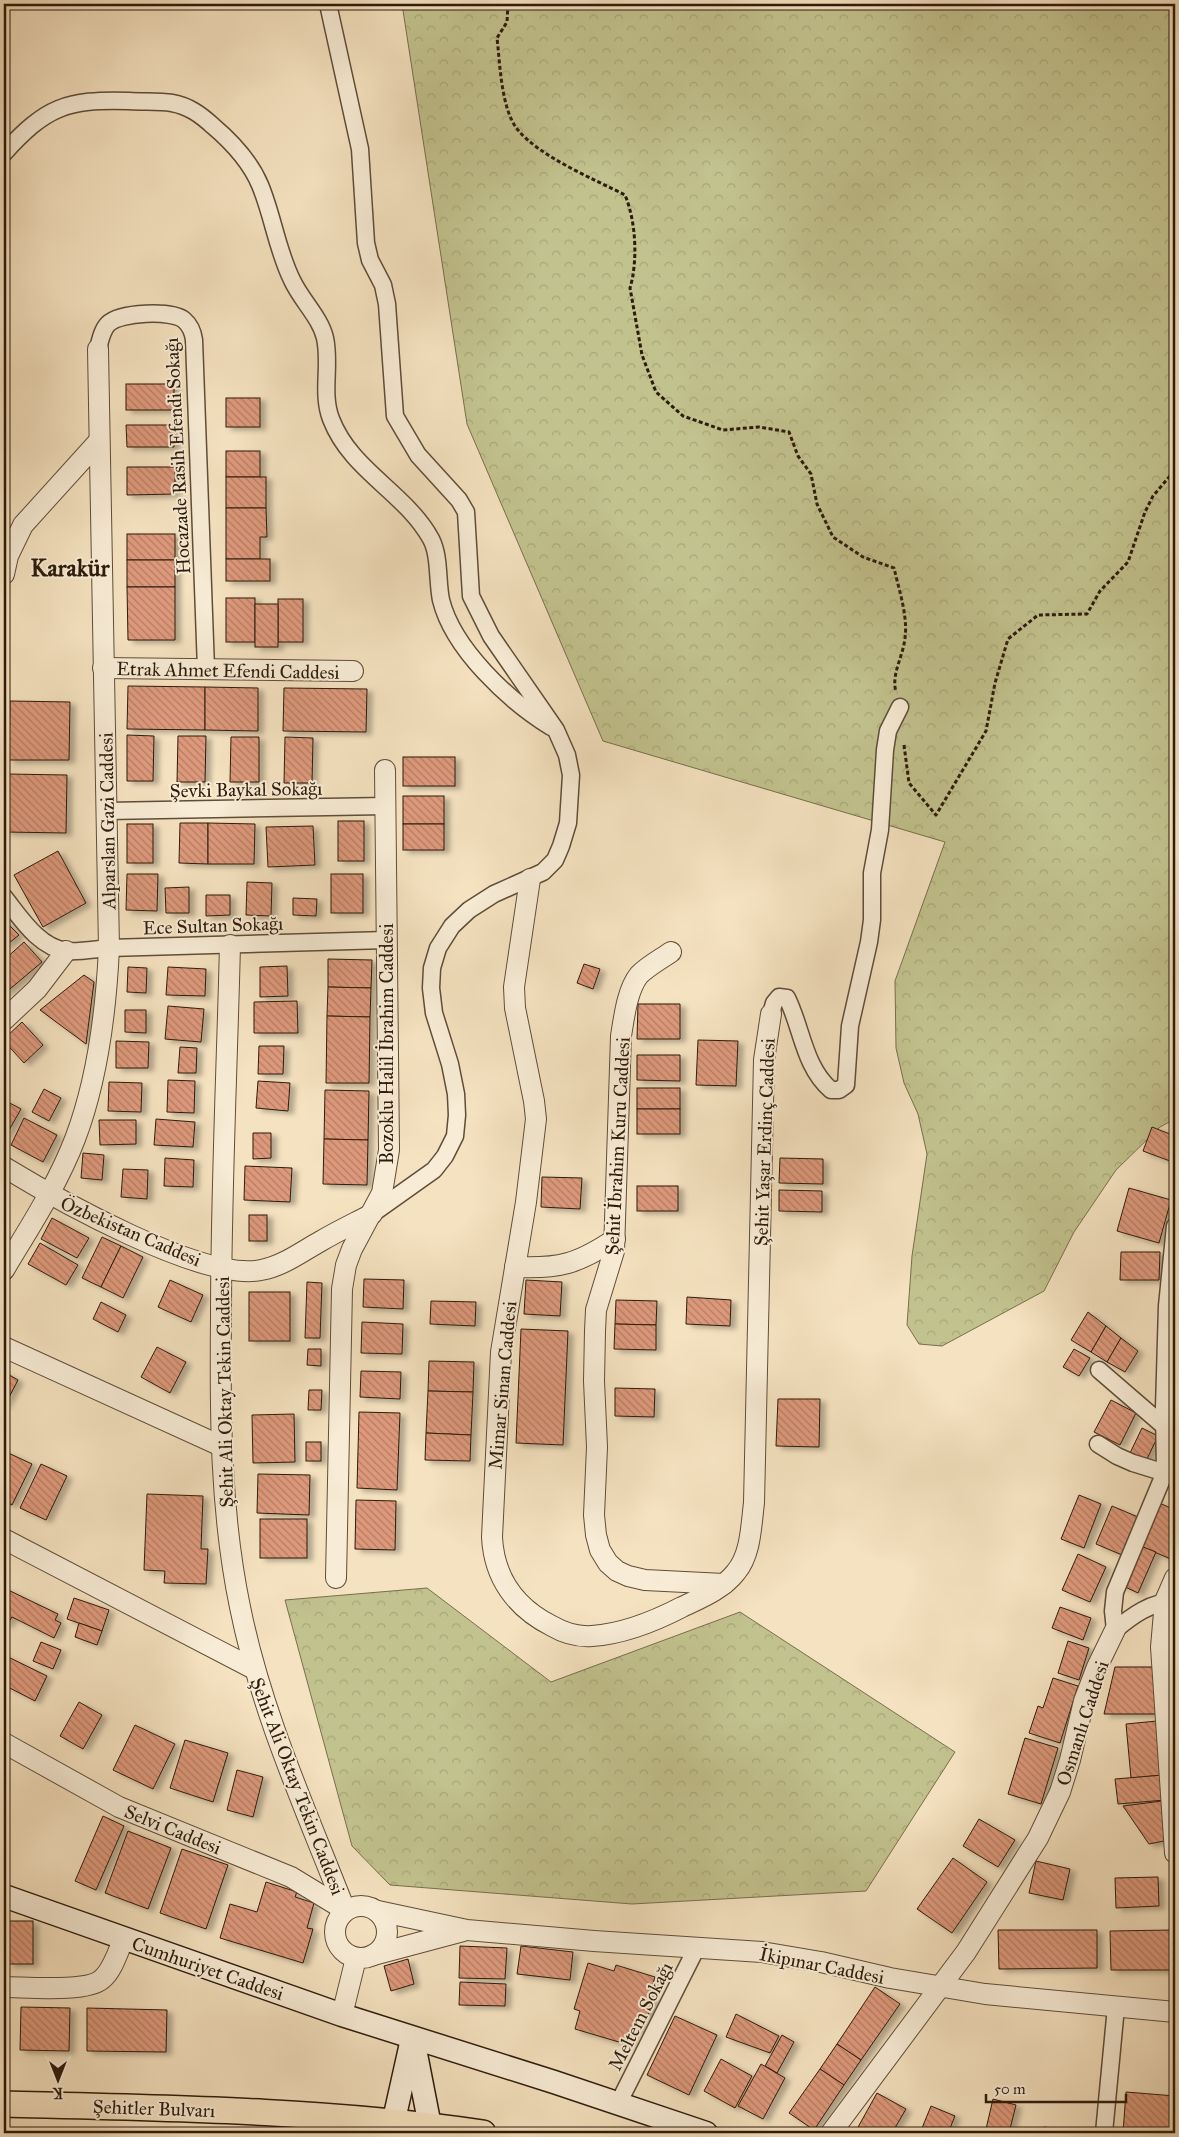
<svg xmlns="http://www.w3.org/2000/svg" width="1179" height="2137" viewBox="0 0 1179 2137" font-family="'IM FELL Great Primer',serif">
<defs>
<pattern id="forest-crowns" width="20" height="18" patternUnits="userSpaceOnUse" patternTransform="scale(1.25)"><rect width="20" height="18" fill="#c2c28e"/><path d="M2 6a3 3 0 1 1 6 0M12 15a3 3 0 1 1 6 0" fill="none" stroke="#a7a679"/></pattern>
<pattern id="building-back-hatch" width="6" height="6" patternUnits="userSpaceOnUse" patternTransform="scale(1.25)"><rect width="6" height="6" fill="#de997c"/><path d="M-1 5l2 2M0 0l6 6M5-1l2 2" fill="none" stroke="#b47c64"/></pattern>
<filter id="shadow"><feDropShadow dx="5.5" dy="3" stdDeviation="2.5" flood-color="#0004"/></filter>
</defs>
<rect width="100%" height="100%" fill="#f5e2c0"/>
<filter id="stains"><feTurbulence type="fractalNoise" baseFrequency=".004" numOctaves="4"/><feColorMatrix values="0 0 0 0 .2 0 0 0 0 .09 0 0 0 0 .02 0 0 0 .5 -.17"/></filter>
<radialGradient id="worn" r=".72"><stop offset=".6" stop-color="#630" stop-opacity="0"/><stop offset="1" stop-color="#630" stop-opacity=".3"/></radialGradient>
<g fill="url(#forest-crowns)" stroke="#786e4c">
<polygon points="402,4 1175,4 1175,1119 1160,1127 1116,1170 1074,1232 1044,1291 942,1346 919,1344 907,1325 912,1256 927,1154 918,1114 904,1083 896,1048 895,981 945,842 603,741 467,424"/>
<polygon points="427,1588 551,1682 740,1612 955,1752 866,1891 632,1904 390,1885 352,1846 285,1600"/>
</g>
<g fill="url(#building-back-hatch)" stroke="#2d1b0b" filter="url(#shadow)">
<rect x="126" y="384" width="48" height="26"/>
<rect x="226" y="398" width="34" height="29"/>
<polygon points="126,425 174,425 174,447 127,447"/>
<rect x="226" y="451" width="34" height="26"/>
<polygon points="127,467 175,467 175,494 127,495"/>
<rect x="226" y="477" width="40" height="31"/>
<polygon points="226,508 266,508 267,537 260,537 260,559 226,559"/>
<rect x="127" y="534" width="48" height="26"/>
<rect x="226" y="559" width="44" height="22"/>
<rect x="127" y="560" width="48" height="27"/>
<polygon points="127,587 175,587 175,640 128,640"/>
<rect x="226" y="598" width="29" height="44"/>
<rect x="278" y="599" width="25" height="43"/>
<rect x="255" y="604" width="23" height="43"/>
<polygon points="128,686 205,687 205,730 127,729"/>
<polygon points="205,687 258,688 258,731 205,730"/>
<polygon points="284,688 367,689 366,732 283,731"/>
<polygon points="10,701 70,702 69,760 9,760"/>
<polygon points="127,735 154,736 153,781 127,781"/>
<polygon points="178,736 206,736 205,782 177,782"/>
<polygon points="231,737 259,737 259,782 230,782"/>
<polygon points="285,737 313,738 312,783 284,783"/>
<rect x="403" y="757" width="52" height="29"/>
<polygon points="7,774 67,775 66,833 6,832"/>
<rect x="403" y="796" width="41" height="28"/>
<rect x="338" y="821" width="26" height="40"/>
<polygon points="180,823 208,823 208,864 179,863"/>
<polygon points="208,823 255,824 254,864 208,864"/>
<rect x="127" y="824" width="26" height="39"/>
<rect x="403" y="824" width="41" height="26"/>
<polygon points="313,826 315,865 268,867 266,827"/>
<polygon points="58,851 86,903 43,927 14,875"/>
<polygon points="127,874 158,874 157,911 126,910"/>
<rect x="331" y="874" width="32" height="39"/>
<polygon points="247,882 272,883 271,916 246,915"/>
<polygon points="189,887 189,913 166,913 165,888"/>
<polygon points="206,895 230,895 230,915 206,916"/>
<polygon points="293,898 317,899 316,916 293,915"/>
<polygon points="4,920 19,935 4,947"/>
<polygon points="24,942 42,962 4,994 4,960"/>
<polygon points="328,959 372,960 371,988 328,987"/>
<polygon points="584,964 600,969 593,989 577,983"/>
<polygon points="287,966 288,996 260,997 260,967"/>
<polygon points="128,967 147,968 146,993 127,992"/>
<polygon points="168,967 206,969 205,996 166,995"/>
<polygon points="84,975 94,982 86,1044 40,1010"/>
<polygon points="328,987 371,988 370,1017 327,1016"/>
<polygon points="297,1001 298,1033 254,1033 254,1002"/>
<polygon points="638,1004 680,1004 680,1039 637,1039"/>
<polygon points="168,1006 204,1009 201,1042 165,1039"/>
<polygon points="125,1010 146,1010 146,1033 125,1032"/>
<polygon points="327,1016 370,1017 369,1083 326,1083"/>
<polygon points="22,1022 43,1045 24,1063 4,1041 4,1039"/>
<polygon points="698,1040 738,1041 736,1086 696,1085"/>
<polygon points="116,1041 149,1042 148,1068 116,1068"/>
<polygon points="259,1046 284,1046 283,1074 258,1074"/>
<polygon points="180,1047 197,1048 196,1073 178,1073"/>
<polygon points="637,1055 680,1055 680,1081 637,1080"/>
<polygon points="168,1080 195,1081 194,1113 167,1112"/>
<polygon points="258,1081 290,1083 288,1111 256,1108"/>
<polygon points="109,1082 142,1083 141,1112 108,1111"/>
<rect x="637" y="1088" width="43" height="21"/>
<polygon points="44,1089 61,1098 49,1121 32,1112"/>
<polygon points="325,1090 369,1091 368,1140 324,1139"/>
<polygon points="4,1100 21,1109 4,1139"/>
<rect x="637" y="1109" width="43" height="25"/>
<polygon points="24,1118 57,1135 43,1162 11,1145"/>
<polygon points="156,1119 195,1122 193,1147 154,1145"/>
<polygon points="99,1120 136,1120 136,1144 100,1145"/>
<polygon points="1152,1127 1175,1136 1175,1148 1170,1161 1143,1151"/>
<polygon points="253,1133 271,1133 271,1158 253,1159"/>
<polygon points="324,1139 368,1140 367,1185 323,1184"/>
<polygon points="83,1153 104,1155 102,1180 81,1178"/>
<polygon points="165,1158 194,1160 193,1187 164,1186"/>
<polygon points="780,1158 823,1159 823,1184 779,1183"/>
<polygon points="245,1166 292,1168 290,1202 244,1200"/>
<polygon points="123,1169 148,1170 147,1199 121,1197"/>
<polygon points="542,1177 582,1178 580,1209 541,1207"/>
<rect x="637" y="1186" width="41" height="25"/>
<polygon points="1129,1188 1171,1200 1159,1243 1117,1231"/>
<polygon points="779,1190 822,1191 822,1212 779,1211"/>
<rect x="249" y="1215" width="18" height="26"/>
<polygon points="52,1218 89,1238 77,1258 41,1239"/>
<polygon points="102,1237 121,1246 101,1287 82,1278"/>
<polygon points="40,1243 78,1265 66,1285 28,1264"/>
<polygon points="121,1246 143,1257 123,1298 101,1287"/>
<polygon points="1121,1252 1160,1252 1159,1280 1120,1280"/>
<polygon points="364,1279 404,1280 403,1309 363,1307"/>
<polygon points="170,1280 203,1295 191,1322 158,1307"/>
<polygon points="526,1280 562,1282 560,1316 524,1314"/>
<polygon points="307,1282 322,1283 320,1338 305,1338"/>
<rect x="249" y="1292" width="41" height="49"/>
<polygon points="687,1297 731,1300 730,1326 686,1324"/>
<polygon points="1175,1299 1175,1346 1170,1345"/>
<polygon points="616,1300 657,1301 656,1325 615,1324"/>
<polygon points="431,1301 476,1302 475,1326 430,1324"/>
<polygon points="101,1302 126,1315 118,1332 93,1319"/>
<polygon points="1088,1312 1106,1326 1091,1352 1071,1340"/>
<polygon points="362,1322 403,1324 402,1354 361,1353"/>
<polygon points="615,1324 656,1325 656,1350 614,1349"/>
<polygon points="1106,1326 1121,1338 1107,1362 1091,1352"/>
<polygon points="521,1329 568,1331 563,1445 516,1443"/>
<polygon points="1121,1338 1138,1351 1125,1372 1107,1362"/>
<polygon points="157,1347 186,1362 170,1393 141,1377"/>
<polygon points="308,1349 321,1349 321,1366 307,1365"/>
<polygon points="1074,1349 1090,1358 1079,1376 1063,1367"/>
<polygon points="429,1361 474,1362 473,1392 428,1391"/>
<polygon points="361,1371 401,1372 400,1399 360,1397"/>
<polygon points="4,1372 18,1380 4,1407"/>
<polygon points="615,1388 655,1389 654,1417 615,1416"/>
<polygon points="309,1390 322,1390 321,1410 308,1410"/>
<polygon points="428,1391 473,1392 471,1435 426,1433"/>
<polygon points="778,1399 820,1399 819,1447 776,1446"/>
<polygon points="1111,1400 1136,1413 1120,1445 1094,1432"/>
<polygon points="359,1412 400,1413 397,1490 357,1488"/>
<polygon points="294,1414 295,1462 253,1463 252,1415"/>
<polygon points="1142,1428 1158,1436 1146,1461 1130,1453"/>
<polygon points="426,1433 471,1435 470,1461 425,1460"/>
<rect x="306" y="1442" width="15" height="19"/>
<polygon points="4,1451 32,1464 12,1505 4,1501"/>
<polygon points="41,1464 67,1476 46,1520 20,1508"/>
<polygon points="258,1474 310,1475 309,1515 257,1513"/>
<polygon points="147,1494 203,1496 201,1549 208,1549 206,1584 164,1583 165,1571 144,1570"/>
<polygon points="1079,1495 1101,1504 1084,1548 1061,1539"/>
<polygon points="356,1500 396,1501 395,1550 355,1549"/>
<polygon points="1157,1502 1175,1510 1175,1555 1173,1560 1138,1545"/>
<polygon points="1112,1506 1138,1517 1122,1555 1096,1544"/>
<rect x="260" y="1519" width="47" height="39"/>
<polygon points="1138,1545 1156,1552 1138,1593 1121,1585"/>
<polygon points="1078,1554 1106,1567 1090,1602 1062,1590"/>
<polygon points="4,1588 58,1614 55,1620 61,1623 54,1638 12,1617 7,1625 4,1623"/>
<polygon points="74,1598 109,1610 102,1631 67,1619"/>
<polygon points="1060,1607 1091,1618 1083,1640 1052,1628"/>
<polygon points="79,1623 102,1631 97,1645 75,1637"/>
<polygon points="1068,1641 1089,1648 1079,1680 1058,1673"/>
<polygon points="41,1642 61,1650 53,1669 33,1661"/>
<polygon points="4,1655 47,1676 35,1701 4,1685"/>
<polygon points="1115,1667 1154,1667 1158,1714 1104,1714"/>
<polygon points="1174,1667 1175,1667 1175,1704 1172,1704"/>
<polygon points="1053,1678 1078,1686 1060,1743 1029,1733 1038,1706 1043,1708"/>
<polygon points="79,1702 102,1715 83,1749 60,1736"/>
<polygon points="1157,1721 1163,1775 1131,1778 1126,1724"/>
<polygon points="135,1725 175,1744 153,1789 113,1770"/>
<polygon points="1025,1738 1058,1748 1041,1804 1008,1794"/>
<polygon points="185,1740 228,1753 213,1802 170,1788"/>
<polygon points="237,1770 263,1777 253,1817 227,1810"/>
<polygon points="1163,1775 1165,1800 1118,1804 1115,1779"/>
<polygon points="1162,1801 1164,1841 1149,1844 1123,1806"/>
<polygon points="103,1816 124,1826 96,1890 75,1881"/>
<polygon points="979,1819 1015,1840 998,1867 963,1846"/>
<polygon points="128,1831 171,1848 148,1909 105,1893"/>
<polygon points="182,1849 228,1865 206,1929 160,1913"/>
<polygon points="953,1858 987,1882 952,1933 917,1909"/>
<polygon points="1036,1861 1070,1869 1063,1900 1029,1893"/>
<polygon points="1158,1877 1159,1906 1116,1908 1115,1878"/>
<polygon points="266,1882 297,1892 295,1897 314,1903 307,1928 313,1929 303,1963 220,1938 230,1904 257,1912"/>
<rect x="8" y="1921" width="25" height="43"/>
<polygon points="998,1930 1097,1930 1097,1968 999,1969"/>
<polygon points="1172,1930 1173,1970 1111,1970 1110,1931"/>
<polygon points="460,1946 507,1948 505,1979 459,1978"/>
<polygon points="521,1946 573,1952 570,1980 517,1974"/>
<polygon points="408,1959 414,1984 391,1991 384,1966"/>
<polygon points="588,1963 614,1971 616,1965 655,1977 649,1996 653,1997 648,2016 643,2014 638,2031 633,2029 629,2045 575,2029 580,2011 574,2009"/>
<polygon points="460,1982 506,1984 505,2006 459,2005"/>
<polygon points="875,1987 900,2004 861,2060 837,2044"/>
<polygon points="21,2007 70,2008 69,2051 20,2050"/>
<polygon points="87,2008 167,2010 166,2052 87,2051"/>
<polygon points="736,2014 779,2036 770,2053 726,2037"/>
<polygon points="675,2016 717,2035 689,2095 647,2075"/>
<polygon points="782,2035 794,2042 777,2073 765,2066"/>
<polygon points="837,2044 861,2060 844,2085 820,2069"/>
<polygon points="721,2059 752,2076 735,2108 704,2091"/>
<polygon points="761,2064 785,2078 763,2119 738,2106"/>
<polygon points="820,2069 844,2085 814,2130 789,2113"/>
<polygon points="1126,2092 1175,2096 1175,2133 1123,2133"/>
<polygon points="877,2093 906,2109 892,2133 864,2133 857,2129"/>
<polygon points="993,2099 1016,2105 1009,2133 986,2129"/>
<polygon points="931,2106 955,2116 948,2133 920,2133"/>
<polygon points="1044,2127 1084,2133 1043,2133"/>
</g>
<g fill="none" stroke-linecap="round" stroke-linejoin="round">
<defs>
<g id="minor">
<polyline points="328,4 360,149 366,243 370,260 383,285 387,304 395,416 418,455 459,500 466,512 471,596 491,636 556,730 567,755 571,775 568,823 561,846 555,860 543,872 494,894 469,910 452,926 438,948 432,968 431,988 434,1013 450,1064 456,1094 457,1115 455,1136 445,1156 434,1170 372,1214"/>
<path d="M 4,153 C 46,107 66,99 129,101 C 143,102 159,101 172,103 C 189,106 201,115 213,126 C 233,143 250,161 260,185 C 273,216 277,250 292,280 C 301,300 320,317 325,338 C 331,365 321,393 331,419 C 351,471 405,492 431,539 C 440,556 437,581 441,600 C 453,649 509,701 551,727"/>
<path d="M 98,349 C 100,341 102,330 108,324 C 120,312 172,310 184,320 C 191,326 193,332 194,340 L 206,669"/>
<polyline points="107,811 386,806"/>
<path d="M 4,897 C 20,917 39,948 67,951 C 80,952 96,949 109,948 L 387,940"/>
<path d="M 771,1014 L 774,1003 L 779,997 L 787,998 C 802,1028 804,1067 831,1090 L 839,1090 L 846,1085 L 850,1026 L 869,942 L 872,920 L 872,873 L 880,830 L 885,750 L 888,731 L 900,707"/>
<polyline points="1099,1370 1165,1427"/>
<polyline points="1098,1444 1117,1456 1133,1463 1175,1476"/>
<polyline points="1115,1630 1113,1611 1115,1592 1165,1472 1164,1408 1167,1306 1175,1226"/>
<path d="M 1115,1630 C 1133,1615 1151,1602 1175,1601"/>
<polyline points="618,2104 697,1947"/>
<polyline points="1104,2133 1116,2007"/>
</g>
<g id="tertiary">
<polyline points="4,574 8,556 23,525 99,441"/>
<polyline points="103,668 353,671"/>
<path d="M 530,879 L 514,987 L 515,1008 L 534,1101 L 536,1119 L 526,1202 L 501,1352 L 492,1537 C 494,1578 516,1608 552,1626 C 564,1633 578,1637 592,1636 C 623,1634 655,1621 682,1607 C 701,1598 723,1589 736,1572 C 751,1554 751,1526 754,1503 L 764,1060 L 771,1014"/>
<path d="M 230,945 C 227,1068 221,1192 221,1316 C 220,1413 220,1511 240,1607 C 261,1712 306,1810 345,1910"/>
<path d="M 671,952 C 661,959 648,966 639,975 C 627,990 624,1018 621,1036 L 614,1251 L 596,1310 L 595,1331 L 594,1381 L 597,1447 L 594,1515 L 596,1535 L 600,1550 L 608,1563 L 617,1571 L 628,1576 L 645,1580 L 724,1584"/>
<polyline points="4,1020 37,989 66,951"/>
<path d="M 4,1167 C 55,1198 203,1282 261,1270 C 283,1266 301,1252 321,1241 C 338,1231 355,1223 372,1214"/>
<path d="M 515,1267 C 559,1269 578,1264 615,1239"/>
<path d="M 4,1270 C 29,1228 57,1186 75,1139 C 98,1079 106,1012 109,948 L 98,349"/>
<polyline points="4,1347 221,1446"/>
<polyline points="4,1539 254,1669"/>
<polyline points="336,1578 342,1289 346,1265 352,1249 382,1193 389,1150 385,770"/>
<polyline points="1175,1578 1165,1601 1161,1647 1175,1853"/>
<polyline points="4,1743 119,1807 291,1877 345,1910"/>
<circle cx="361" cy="1932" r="26"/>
<polyline points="378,1911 467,1930 594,1941 762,1952 821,1962 890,1978 985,1994 1175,2012"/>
<polyline points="373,1955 463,1931"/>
<path d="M 4,1987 C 26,1987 87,1993 102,1979 C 113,1970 118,1951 124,1938"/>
<polyline points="342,2015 356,1958"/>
<polyline points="831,2133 966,1952 1038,1838 1060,1792 1070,1760 1084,1701 1097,1667 1115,1630"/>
</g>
<g id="secondary">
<polyline points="4,1896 342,2015 554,2082 706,2133"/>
<polyline points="414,2044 430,2126 430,2133"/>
<polyline points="391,2133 412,2039"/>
</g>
<path id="primary" d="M 4,2104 C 164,2108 325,2110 483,2133"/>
</defs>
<use href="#minor" stroke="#5f4d38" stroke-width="19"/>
<use href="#tertiary" stroke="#5f4d38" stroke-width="22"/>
<use href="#secondary" stroke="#2d1b0b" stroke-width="25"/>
<use href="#primary" stroke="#2d1b0b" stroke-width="28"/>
<g stroke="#2d1b0b" stroke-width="3" stroke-dasharray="4 2.5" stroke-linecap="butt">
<path d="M 508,4 L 507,22 L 497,38 C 500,63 501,110 518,130 C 540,157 594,179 625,195 C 636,221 638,261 630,288 L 642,355 L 656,392 L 683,416 L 723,430 L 759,427 L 789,432 L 798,456 L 811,474 L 817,504 L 833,537 L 863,557 L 894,568 C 899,590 908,616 905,638 C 903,657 891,674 896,692"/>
<polyline points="904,745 909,783 936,815 986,731 995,683 1008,639 1038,615 1087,614 1100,591 1128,562 1145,512 1153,496 1175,470"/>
</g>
<use href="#minor" stroke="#f8ecd6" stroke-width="16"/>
<use href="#tertiary" stroke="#f8ecd6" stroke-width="20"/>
<use href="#secondary" stroke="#f8ecd6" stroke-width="22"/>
<use href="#primary" stroke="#f5e2c0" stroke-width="25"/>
</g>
<g text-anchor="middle" stroke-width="4" stroke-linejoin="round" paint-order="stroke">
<g font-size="19" fill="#2d1b0b" stroke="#f8ecd6">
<text transform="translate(177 456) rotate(-93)" y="7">Hocazade Rasih Efendi Sokağı</text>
<text transform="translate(228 670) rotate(1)" y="7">Etrak Ahmet Efendi Caddesi</text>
<text transform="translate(246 789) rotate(-1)" y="7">Şevki Baykal Sokağı</text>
<text transform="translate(107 821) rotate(-91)" y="7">Alparslan Gazi Caddesi</text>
<text transform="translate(213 925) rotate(-2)" y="7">Ece Sultan Sokağı</text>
<text transform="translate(386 1044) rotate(-90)" y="7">Bozoklu Halil İbrahim Caddesi</text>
<text transform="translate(764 1142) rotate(-88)" y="7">Şehit Yaşar Erdinç Caddesi</text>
<text transform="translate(617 1146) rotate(-87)" y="7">Şehit İbrahim Kuru Caddesi</text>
<text transform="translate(131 1231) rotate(23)" y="7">Özbekistan Caddesi</text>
<text transform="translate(502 1385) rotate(-85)" y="7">Mimar Sinan Caddesi</text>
<text transform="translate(224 1392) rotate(-91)" y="7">Şehit Ali Oktay Tekin Caddesi</text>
<text transform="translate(1082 1723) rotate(-72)" y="7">Osmanlı Caddesi</text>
<text transform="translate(298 1786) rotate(69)" y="7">Şehit Ali Oktay Tekin Caddesi</text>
<text transform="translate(173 1829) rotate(22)" y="7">Selvi Caddesi</text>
<text transform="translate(822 1965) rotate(11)" y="7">İkipınar Caddesi</text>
<text transform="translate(208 1968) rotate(19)" y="7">Cumhuriyet Caddesi</text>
<text transform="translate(640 2016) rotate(-63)" y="7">Meltem Sokağı</text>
<text transform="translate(154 2108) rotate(2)" y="7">Şehitler Bulvarı</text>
</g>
<g font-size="24" font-weight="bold" fill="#2d1b0b" stroke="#f8ecd6">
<text x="70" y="576">Karakür</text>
</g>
</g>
<rect width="1179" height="2137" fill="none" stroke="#f5e2c0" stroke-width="20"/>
<rect x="5" y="5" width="1169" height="2127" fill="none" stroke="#2d1b0b" stroke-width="2.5"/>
<rect x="10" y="10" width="1159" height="2117" fill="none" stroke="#2d1b0b"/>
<g transform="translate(58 2080) rotate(180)" stroke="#f8ecd6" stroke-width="4" paint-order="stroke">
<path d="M0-4L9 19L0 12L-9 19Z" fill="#2d1b0b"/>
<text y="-8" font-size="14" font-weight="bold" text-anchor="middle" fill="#2d1b0b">K</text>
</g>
<path d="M986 2094v8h140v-8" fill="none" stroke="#2d1b0b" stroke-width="2.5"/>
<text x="994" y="2094" font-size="15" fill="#2d1b0b" stroke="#f8ecd6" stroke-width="4" paint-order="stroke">50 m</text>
<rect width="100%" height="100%" filter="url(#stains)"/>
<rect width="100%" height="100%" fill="url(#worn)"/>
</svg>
